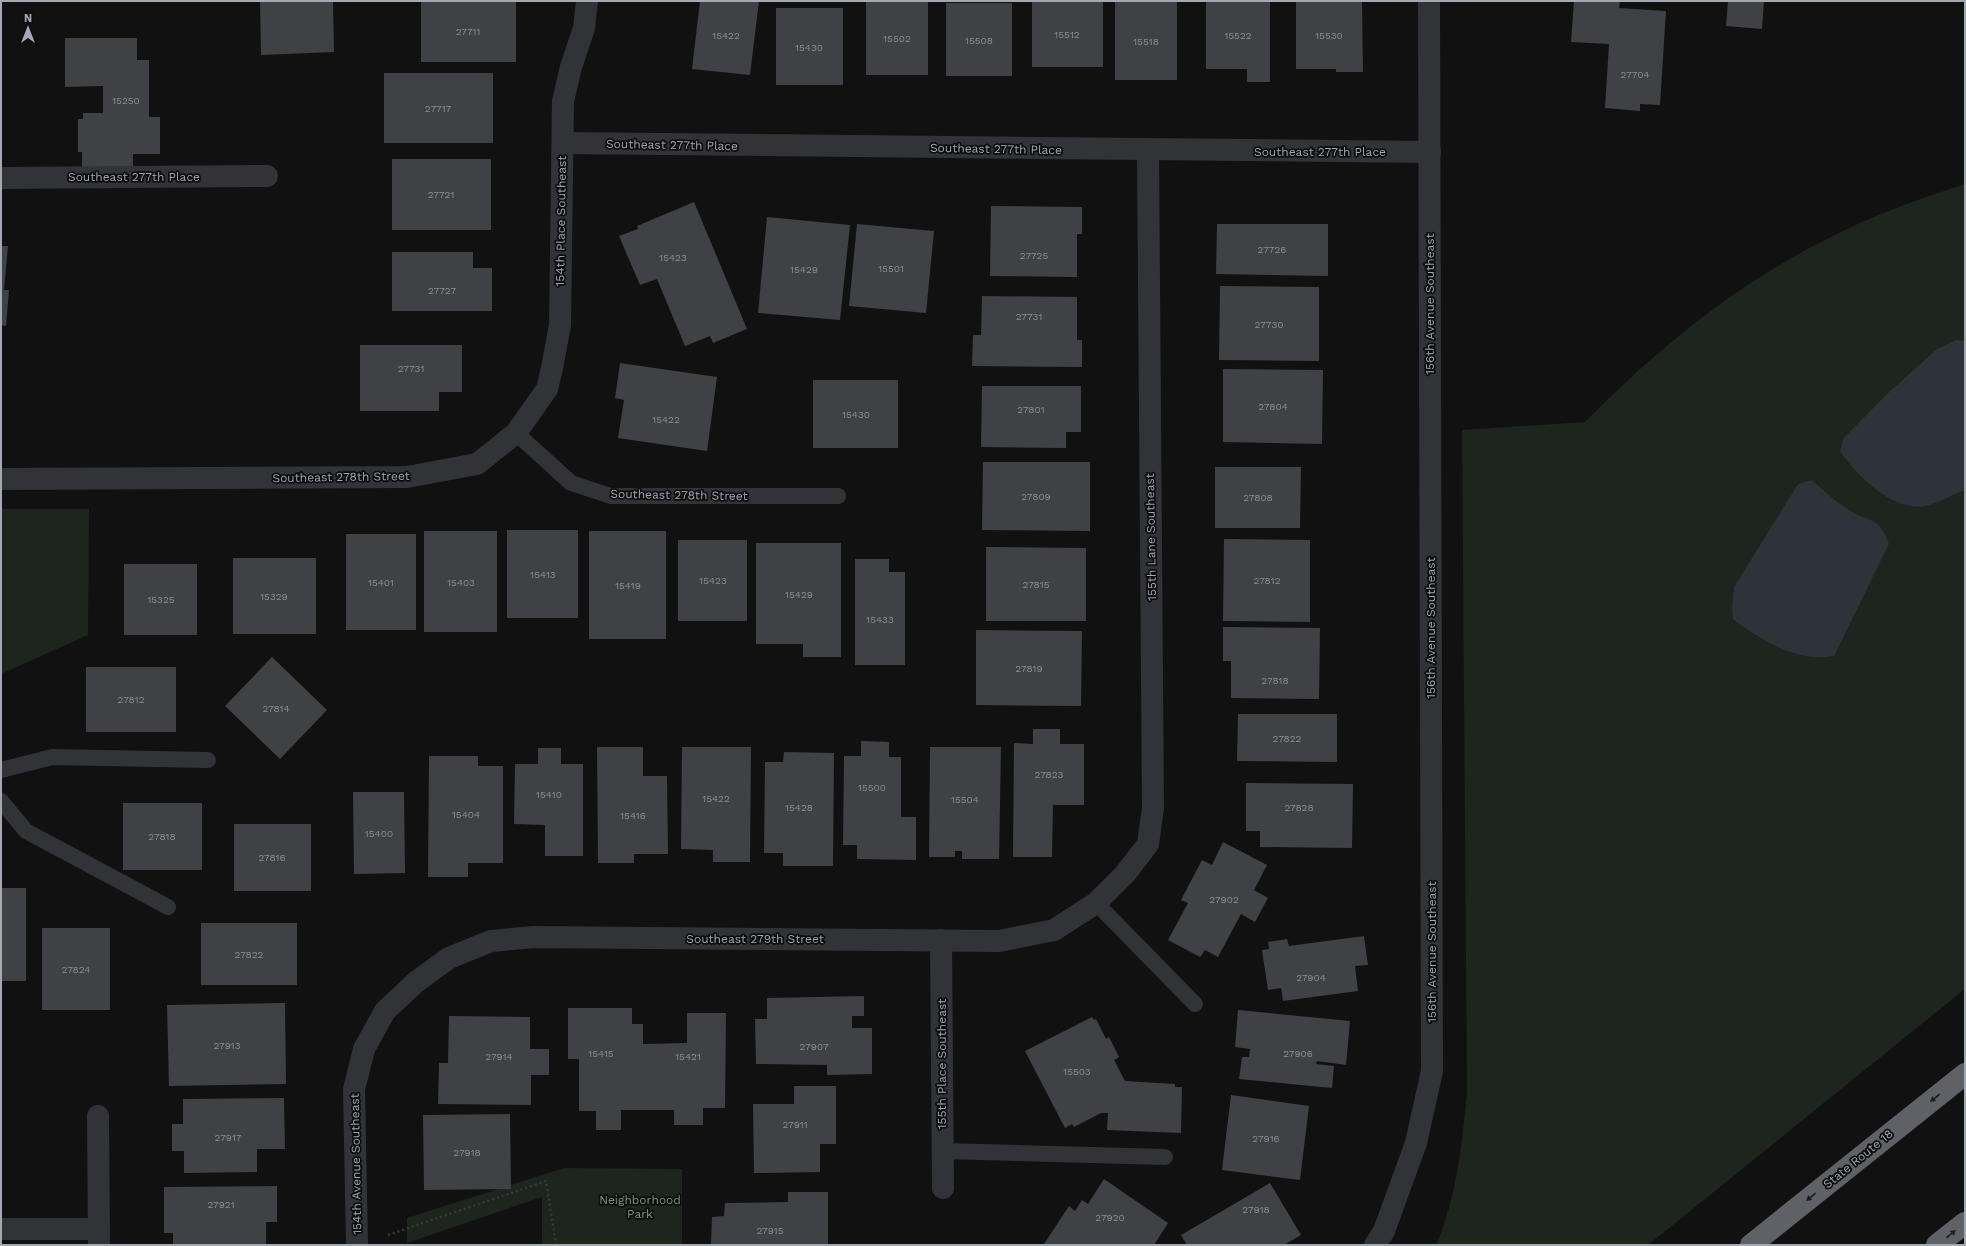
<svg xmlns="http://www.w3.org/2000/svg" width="1966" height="1246" viewBox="0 0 1966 1246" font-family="'Work Sans',sans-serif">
<rect width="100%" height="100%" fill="#111112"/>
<g fill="#1e241e">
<path d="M 1965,184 L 1965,989 L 1648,1245 L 1436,1245 C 1457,1197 1462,1143 1467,1092 L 1462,430 L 1585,422 C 1662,344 1741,280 1841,232 C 1881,212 1923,198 1965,184 Z"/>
<polygon points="1,509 89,509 88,635 1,674"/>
<polygon points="564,1168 682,1169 682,1245 542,1245 542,1197 407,1243 407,1218"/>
</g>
<g fill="#2c3339">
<path d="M 1956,340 L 1965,341 L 1965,490 C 1952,495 1938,503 1925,506 C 1893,512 1856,475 1840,451 L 1843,439 L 1886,395 L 1937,349 Z"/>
<path d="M 1812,480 C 1823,490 1834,500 1846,508 C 1868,523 1879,515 1889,544 L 1834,656 C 1799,663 1760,640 1733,619 L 1732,607 L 1734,587 L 1798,484 Z"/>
</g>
<g fill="#404145">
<polygon points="260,1 333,1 334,52 261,55"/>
<rect x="421" y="1" width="95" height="61"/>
<polygon points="700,1 759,1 750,75 692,69"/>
<rect x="866" y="1" width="62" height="74"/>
<rect x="1032" y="1" width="71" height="66"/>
<rect x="1115" y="1" width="62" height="79"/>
<polygon points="1206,1 1270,1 1270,82 1247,82 1247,69 1206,69"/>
<polygon points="1296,1 1362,1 1363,72 1336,72 1336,69 1296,69"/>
<polygon points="1574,1 1620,1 1619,8 1666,11 1660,105 1640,104 1640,111 1605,108 1609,44 1571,42"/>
<polygon points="1728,1 1764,1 1762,29 1726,26"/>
<rect x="946" y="3" width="66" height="73"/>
<rect x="776" y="8" width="67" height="77"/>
<polygon points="65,38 137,38 137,60 149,60 149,117 160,117 160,154 133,154 133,174 82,174 82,152 78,152 78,119 83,119 83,113 103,113 103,86 65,87"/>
<rect x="384" y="73" width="109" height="70"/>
<rect x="392" y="159" width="99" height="71"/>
<polygon points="694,202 747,329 713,343 710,336 685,346 657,279 640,285 619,236 638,229 637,226"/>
<polygon points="991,206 1082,207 1082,234 1077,234 1077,277 990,276"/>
<polygon points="767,217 850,225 840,320 758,313"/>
<polygon points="857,224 934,231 926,313 849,306"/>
<polygon points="1217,224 1328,224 1328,276 1216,274"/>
<polygon points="1,246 8,246 4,290 9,290 6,326 1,325"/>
<polygon points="392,252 473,252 473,268 492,268 492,311 392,311"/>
<polygon points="1220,286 1319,287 1319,361 1219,360"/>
<polygon points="982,296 1077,297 1077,340 1082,340 1082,367 972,366 973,335 981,335"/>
<polygon points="360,345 462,345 462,392 439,392 439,411 360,411"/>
<polygon points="620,363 717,377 707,451 618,438 624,400 615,398"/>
<polygon points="1223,369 1323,370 1322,444 1223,442"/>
<rect x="813" y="380" width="85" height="68"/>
<polygon points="982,386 1081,386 1081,432 1066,432 1066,448 981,447"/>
<polygon points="983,462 1090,462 1090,531 982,530"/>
<polygon points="1215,467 1301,467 1300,528 1215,528"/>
<rect x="507" y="530" width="71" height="88"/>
<rect x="424" y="531" width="73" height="101"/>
<rect x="589" y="531" width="77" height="108"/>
<rect x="346" y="534" width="70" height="96"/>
<polygon points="1224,539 1310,540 1310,622 1223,621"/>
<rect x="678" y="540" width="69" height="81"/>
<polygon points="756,543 841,543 841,657 803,657 803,644 756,644"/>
<polygon points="986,547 1086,548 1086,621 986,621"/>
<rect x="233" y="558" width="83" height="76"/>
<polygon points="855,559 889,559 889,572 905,572 905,665 855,665"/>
<rect x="124" y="564" width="73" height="71"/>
<polygon points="1223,627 1320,628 1319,699 1231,698 1231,661 1223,661"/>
<polygon points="976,630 1082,631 1081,706 976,705"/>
<polygon points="272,657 327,710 280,759 225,706"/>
<rect x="86" y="667" width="90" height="65"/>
<polygon points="1238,714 1337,714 1337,762 1237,761"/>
<polygon points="1033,729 1060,729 1060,744 1084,744 1084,805 1053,805 1052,857 1013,857 1014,743 1033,744"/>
<polygon points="861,741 889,742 889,757 901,757 901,817 916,817 916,860 857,859 857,845 843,845 844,756 861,756"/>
<polygon points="597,747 643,747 643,776 667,776 668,854 634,854 634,863 598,863"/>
<polygon points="682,747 751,747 750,862 713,862 713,850 681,849"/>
<polygon points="930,747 1001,747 999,859 962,859 962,851 955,851 955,857 929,857"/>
<polygon points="538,748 561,748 561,764 583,764 583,856 545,856 545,825 514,824 515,764 538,764"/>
<polygon points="784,752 834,753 833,866 783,866 783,853 764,853 765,762 783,762"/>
<polygon points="429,756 478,756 478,766 503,766 503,863 468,863 468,877 428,877"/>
<polygon points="1246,783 1353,784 1352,848 1260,847 1260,831 1246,831"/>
<polygon points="353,792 404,792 405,873 354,874"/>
<rect x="123" y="803" width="79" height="67"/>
<rect x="234" y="824" width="77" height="67"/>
<polygon points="1223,842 1267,865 1254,890 1268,898 1255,922 1241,914 1218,957 1205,950 1200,957 1168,940 1188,903 1181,900 1202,860 1212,865"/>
<rect x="1" y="888" width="25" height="93"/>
<rect x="201" y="923" width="96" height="62"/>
<rect x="42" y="928" width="68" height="82"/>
<polygon points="1364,936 1368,965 1355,966 1358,991 1283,1001 1281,988 1268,990 1262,950 1269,949 1268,942 1287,939 1289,946"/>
<polygon points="864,996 864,1016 852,1016 852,1028 872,1028 872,1074 827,1075 827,1065 756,1064 755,1019 767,1019 767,998"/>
<polygon points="285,1003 286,1084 169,1086 167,1005"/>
<polygon points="568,1008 632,1008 632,1024 643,1024 643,1044 687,1043 687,1013 726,1013 725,1108 703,1108 703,1125 674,1125 674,1110 621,1110 621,1130 596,1130 596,1111 579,1111 579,1059 568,1059"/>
<polygon points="1238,1010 1350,1021 1346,1065 1317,1061 1316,1064 1334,1066 1332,1088 1239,1079 1242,1057 1249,1057 1250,1049 1235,1047"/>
<polygon points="449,1016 530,1017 530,1049 549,1049 549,1075 531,1075 531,1105 438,1104 439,1063 448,1063"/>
<polygon points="1092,1017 1094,1020 1096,1019 1106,1039 1109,1037 1119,1057 1114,1060 1125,1081 1175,1084 1175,1087 1182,1087 1181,1133 1107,1130 1108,1113 1101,1113 1074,1127 1072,1124 1065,1128 1025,1051"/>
<polygon points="794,1086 836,1086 836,1144 820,1144 820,1172 754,1173 753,1104 794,1104"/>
<polygon points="1231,1095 1309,1106 1300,1180 1222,1170"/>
<polygon points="284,1098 285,1149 257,1149 257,1172 184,1173 184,1151 172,1151 172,1124 183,1124 183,1099"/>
<polygon points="510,1114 511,1189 424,1190 423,1115"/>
<polygon points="1104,1179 1168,1223 1154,1245 1044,1244 1069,1206 1075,1211 1082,1200 1088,1204"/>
<polygon points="1270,1183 1301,1235 1284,1245 1187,1245 1181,1235"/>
<polygon points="277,1186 277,1222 266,1222 266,1245 173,1245 173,1233 164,1233 164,1187"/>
<polygon points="788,1192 828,1192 828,1245 711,1244 712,1217 724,1216 725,1203 788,1202"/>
</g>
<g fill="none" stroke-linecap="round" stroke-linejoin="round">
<polyline stroke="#393a3d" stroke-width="2.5" stroke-dasharray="2 3" stroke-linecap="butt" points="388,1235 546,1181 556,1245"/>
<g stroke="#323337" stroke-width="16">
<polyline points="516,433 571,483 611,496 838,496"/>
<polyline points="1,770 52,757 208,760"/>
<polyline points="1,801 26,831 168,907"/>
<polyline points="1096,903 1195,1004"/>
<polyline points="943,1151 1165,1157"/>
</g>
<g stroke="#323337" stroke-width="22">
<polyline points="563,143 1430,152"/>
<polyline points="1,178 267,176"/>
<polyline points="1,479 407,477 477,464 516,433 547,389 552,368 560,325 563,101 571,67 584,28 587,1"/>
<polyline points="941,940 943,1188"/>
<polyline points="98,1116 99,1245"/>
<polyline points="1,1229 99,1229"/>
<polyline points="357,1245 354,1089 364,1049 385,1011 416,982 449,958 491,941 533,937 999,941 1054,930 1096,903 1125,874 1148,844 1153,808 1148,151"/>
</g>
<polyline stroke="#323337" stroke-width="22" points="1375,1245 1384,1231 1416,1143 1432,1071 1429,1"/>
<g stroke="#5f6167" stroke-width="22">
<polyline points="1751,1245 1965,1074"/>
<polyline points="1937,1245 1965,1223"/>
</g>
</g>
<defs><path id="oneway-solid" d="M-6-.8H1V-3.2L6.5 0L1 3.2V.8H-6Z"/></defs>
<g fill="#1d1d1f">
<use href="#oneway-solid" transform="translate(1935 1098) rotate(141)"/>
<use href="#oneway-solid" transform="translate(1811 1197) rotate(141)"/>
<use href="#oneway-solid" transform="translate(1951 1234) rotate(-39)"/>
</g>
<g text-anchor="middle" stroke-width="3.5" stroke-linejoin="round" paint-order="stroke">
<g font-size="10" fill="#8b8e96">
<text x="468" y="35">27711</text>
<text x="1067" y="38">15512</text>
<text x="726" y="39">15422</text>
<text x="1238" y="39">15522</text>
<text x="1329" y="39">15530</text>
<text x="897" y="42">15502</text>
<text x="979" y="44">15508</text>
<text x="1146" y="45">15518</text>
<text x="809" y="51">15430</text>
<text x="1635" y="78">27704</text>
<text x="126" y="104">15250</text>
<text x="438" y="112">27717</text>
<text x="441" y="198">27721</text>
<text x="1272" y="253">27726</text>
<text x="1034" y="259">27725</text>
<text x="673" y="261">15423</text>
<text x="891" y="272">15501</text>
<text x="804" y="273">15429</text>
<text x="442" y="294">27727</text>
<text x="1029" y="320">27731</text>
<text x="1269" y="328">27730</text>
<text x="411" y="372">27731</text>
<text x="1273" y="410">27804</text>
<text x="1031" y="413">27801</text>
<text x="856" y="418">15430</text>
<text x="666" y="423">15422</text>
<text x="1036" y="500">27809</text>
<text x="1258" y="501">27808</text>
<text x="543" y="578">15413</text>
<text x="713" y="584">15423</text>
<text x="1267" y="584">27812</text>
<text x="381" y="586">15401</text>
<text x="461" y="586">15403</text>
<text x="1036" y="588">27815</text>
<text x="628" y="589">15419</text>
<text x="799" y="598">15429</text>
<text x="274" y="600">15329</text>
<text x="161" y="603">15325</text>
<text x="880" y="623">15433</text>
<text x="1029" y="672">27819</text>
<text x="1275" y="684">27818</text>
<text x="131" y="703">27812</text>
<text x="276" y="712">27814</text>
<text x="1287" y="742">27822</text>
<text x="1049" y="778">27823</text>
<text x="872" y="791">15500</text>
<text x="549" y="798">15410</text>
<text x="716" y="802">15422</text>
<text x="965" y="803">15504</text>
<text x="799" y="811">15428</text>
<text x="1299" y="811">27828</text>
<text x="466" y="818">15404</text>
<text x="633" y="819">15416</text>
<text x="379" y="837">15400</text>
<text x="162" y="840">27818</text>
<text x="272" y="861">27816</text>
<text x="1224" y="903">27902</text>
<text x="249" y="958">27822</text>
<text x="76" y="973">27824</text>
<text x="1311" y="981">27904</text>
<text x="227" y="1049">27913</text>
<text x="814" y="1050">27907</text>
<text x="601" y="1057">15415</text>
<text x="1298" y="1057">27906</text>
<text x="499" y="1060">27914</text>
<text x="688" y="1060">15421</text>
<text x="1077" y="1075">15503</text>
<text x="795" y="1128">27911</text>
<text x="228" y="1141">27917</text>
<text x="1266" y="1142">27916</text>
<text x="467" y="1156">27918</text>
<text x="221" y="1208">27921</text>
<text x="1256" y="1213">27918</text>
<text x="1110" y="1221">27920</text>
<text x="770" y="1234">27915</text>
</g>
<g font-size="12" fill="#a4a8b1" stroke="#0c0c0d">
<text transform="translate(672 145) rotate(1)" y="4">Southeast 277th Place</text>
<text transform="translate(996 149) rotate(1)" y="4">Southeast 277th Place</text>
<text x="1320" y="156">Southeast 277th Place</text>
<text x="134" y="181">Southeast 277th Place</text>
<text transform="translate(561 221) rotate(-89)" y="4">154th Place Southeast</text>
<text transform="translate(1430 304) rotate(-90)" y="4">156th Avenue Southeast</text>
<text transform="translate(341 477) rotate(-1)" y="4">Southeast 278th Street</text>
<text transform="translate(679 495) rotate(1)" y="4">Southeast 278th Street</text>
<text transform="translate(1151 537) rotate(-91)" y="4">155th Lane Southeast</text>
<text transform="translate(1431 628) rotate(-90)" y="4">156th Avenue Southeast</text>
<text x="755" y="943">Southeast 279th Street</text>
<text transform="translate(1432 952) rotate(-90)" y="4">156th Avenue Southeast</text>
<text transform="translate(942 1064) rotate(-90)" y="4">155th Place Southeast</text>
<text transform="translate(1858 1159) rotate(-39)" y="4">State Route 18</text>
<text transform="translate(356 1164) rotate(-91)" y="4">154th Avenue Southeast</text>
</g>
<g font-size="12" fill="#7d9a7f" stroke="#0c0c0d">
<text x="640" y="1204">Neighborhood<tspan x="640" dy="14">Park</tspan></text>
</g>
</g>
<rect width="1966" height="1246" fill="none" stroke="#a4a8b1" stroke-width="4"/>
<g transform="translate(28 28)" stroke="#0c0c0d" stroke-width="3" paint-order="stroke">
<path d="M0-3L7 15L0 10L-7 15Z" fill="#a4a8b1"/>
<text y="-6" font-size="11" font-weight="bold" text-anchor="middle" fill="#a4a8b1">N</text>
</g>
</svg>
